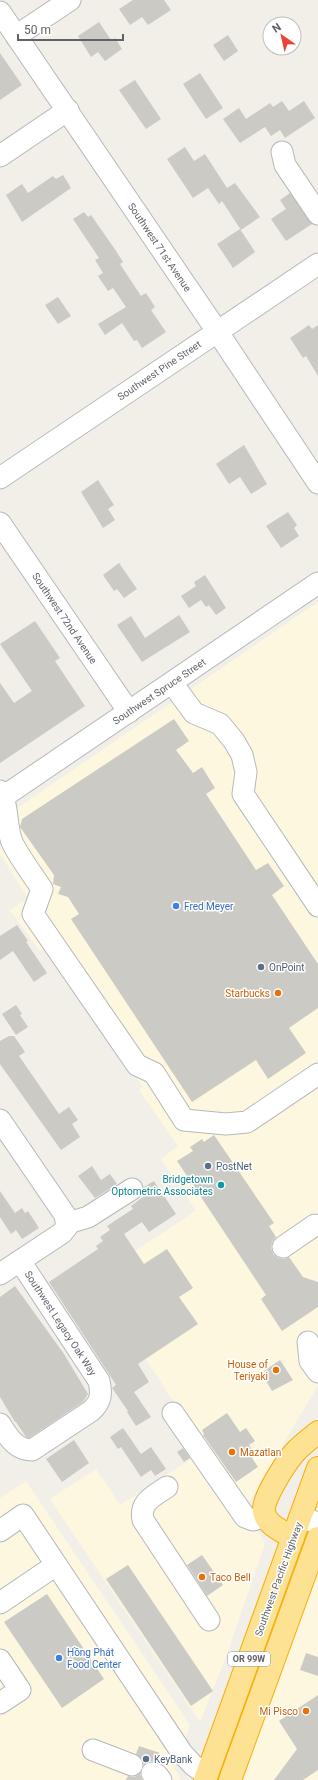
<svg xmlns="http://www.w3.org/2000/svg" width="318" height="1780" viewBox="0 0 318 1780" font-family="Roboto,sans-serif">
<rect width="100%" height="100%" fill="#f1efe8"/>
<g fill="#fef7e0">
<polygon points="318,602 318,1385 245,1509 265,1544 224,1662 200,1722 50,1499 96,1469 120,1505 205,1450 93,1278 196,1211 161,1159 178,1146 139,1090 143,1087 47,948 39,950 10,910 28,898 0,854 0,820"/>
<polygon points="26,1481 190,1725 174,1768 180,1777 179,1780 0,1780 0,1498"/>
<polygon points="318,1573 318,1780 240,1780"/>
</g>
<g fill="#cccac5">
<polygon points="133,0 164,0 171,10 148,25 142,17 130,25 119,9"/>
<polygon points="99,22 111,40 115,38 122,49 105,61 98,52 91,57 78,36"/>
<polygon points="228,35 238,51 224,61 213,45"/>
<polygon points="0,53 22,85 0,100"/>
<polygon points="200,73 223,108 206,119 183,84"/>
<polygon points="135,80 161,119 146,129 119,90"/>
<polygon points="282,101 289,111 304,101 315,118 285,138 280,130 271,136 265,127 240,143 223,119 239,108 246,119 270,103 273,107"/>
<polygon points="185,147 194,161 205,154 227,188 235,183 260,217 241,230 222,201 219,204 208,188 193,198 167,159"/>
<polygon points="63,175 71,188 22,222 6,195 22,184 28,193 53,176 56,179"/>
<polygon points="290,193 312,224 286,241 271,219 286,209 280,200"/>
<polygon points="84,212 88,217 91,215 114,248 123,262 120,264 141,296 146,293 155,307 151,310 166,332 142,348 137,340 134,341 122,323 105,335 98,324 126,307 113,288 108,291 98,276 103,273 95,260 99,258 73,219"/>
<polygon points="240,229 255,252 233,268 217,244"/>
<polygon points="58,297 71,316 58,324 45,305"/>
<polygon points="309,325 312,329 318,325 318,376 306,356 303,358 290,338"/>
<polygon points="244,445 267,484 251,494 240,477 229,484 216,464"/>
<polygon points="98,480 114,505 108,509 115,520 103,528 81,492"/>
<polygon points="288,512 297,525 294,528 299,536 281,548 266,526"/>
<polygon points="119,563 137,589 124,598 117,589 114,591 103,575"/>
<polygon points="205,575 226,608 216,615 209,605 206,607 201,600 189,608 181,596 196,586 194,582"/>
<polygon points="179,615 190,632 142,662 117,625 131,616 145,638"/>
<polygon points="35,621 60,658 55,661 85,706 0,763 0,683 14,703 32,691 0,644"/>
<polygon points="174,719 189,741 176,750 193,773 202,767 215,788 206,794 256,870 268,863 284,886 272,895 318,964 318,1008 289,1028 306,1053 268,1079 256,1060 192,1102 71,919 79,914 68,897 58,894 61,887 53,884 54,875 20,827 22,819"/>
<polygon points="17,925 28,941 26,942 47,973 34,982 13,951 0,960 0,936"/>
<polygon points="16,1005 22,1014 20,1015 28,1027 16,1035 2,1014"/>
<polygon points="9,1036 14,1036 25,1052 19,1056 59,1114 69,1107 78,1120 72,1124 80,1137 61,1150 0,1064 0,1041"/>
<polygon points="214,1135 274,1223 269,1226 276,1237 272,1242 271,1248 273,1254 278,1258 284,1259 289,1257 303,1277 318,1282 318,1307 282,1331 261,1299 266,1295 177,1161 193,1151 190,1147 202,1139 204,1142"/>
<polygon points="92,1166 101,1180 110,1174 117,1184 95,1198 78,1176"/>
<polygon points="154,1181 176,1214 149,1232 142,1222 124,1234 144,1264 167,1249 193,1288 179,1297 198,1324 138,1364 149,1382 134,1392 151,1417 136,1426 127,1412 128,1411 112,1388 116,1385 109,1374 49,1282 98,1249 96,1246 103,1241 100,1237 110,1230 107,1226 133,1209 131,1206 147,1194 144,1187"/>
<polygon points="0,1191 15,1213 22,1208 25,1213 28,1211 39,1228 22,1239 16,1230 11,1234 0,1217"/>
<polygon points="15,1286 64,1354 88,1394 83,1402 29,1438 26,1437 16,1422 15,1422 0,1397 0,1297"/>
<polygon points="280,1360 293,1380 272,1391 261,1373"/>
<polygon points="227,1413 240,1432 246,1428 255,1441 249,1445 256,1456 252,1458 258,1467 236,1482 203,1435 204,1434 202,1430"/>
<polygon points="123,1428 141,1454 151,1447 166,1469 155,1476 151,1470 141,1477 121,1447 118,1449 110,1437"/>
<polygon points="74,1440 89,1463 62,1482 46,1459"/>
<polygon points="183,1448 190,1458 184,1462 177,1452"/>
<polygon points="202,1555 223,1585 207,1596 187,1565"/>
<polygon points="128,1565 213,1691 191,1706 106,1579"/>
<polygon points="47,1594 104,1679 62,1708 4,1622"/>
<polygon points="306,1653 318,1657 318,1676 300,1670"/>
<polygon points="318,1695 318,1770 303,1780 274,1780 297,1749 279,1721"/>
<polygon points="139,1746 160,1753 156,1762 150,1761 144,1765 142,1758 136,1754"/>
<polygon points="140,1774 142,1780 126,1780 128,1776 134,1777"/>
</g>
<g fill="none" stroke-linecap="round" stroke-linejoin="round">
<defs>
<g id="minor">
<polyline points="0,12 217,331 318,483"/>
<polyline points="16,36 70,0"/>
<polyline points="282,152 285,165 318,214"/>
<polyline points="0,156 68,110"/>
<polyline points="0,478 318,264"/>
<polyline points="0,523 129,712"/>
<polyline points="172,683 194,713 220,724 234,741 242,755 246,772 243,794 318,906"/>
<path d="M 0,791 C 8,803 6,827 12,842 C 19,857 33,875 42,889 L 33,914 L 137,1065 L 154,1073 L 184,1120 L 226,1124 L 247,1122 L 318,1074"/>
<polyline points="0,799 318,583"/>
<polyline points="0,1120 65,1215 67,1227 62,1233 0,1274"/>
<polyline points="68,1223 88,1217 132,1189"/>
<polyline points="283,1247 315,1225"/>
<polyline points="308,1342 310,1361 318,1372"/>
<polyline points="173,1413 245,1517 253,1520 265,1516"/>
<path d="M 0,1424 C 8,1436 15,1450 32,1450 L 91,1411 C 101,1402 102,1394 99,1381 L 20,1261"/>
<path d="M 167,1487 C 154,1496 139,1502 143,1520 L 209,1620"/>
<polyline points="300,1517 318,1523"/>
<polyline points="0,1531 23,1515 182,1753 193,1765 207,1775"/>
<polyline points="0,1603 56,1565"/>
<polyline points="0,1660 20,1690 0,1703"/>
<polyline points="93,1750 132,1765"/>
<polyline points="152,1773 157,1775 161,1780"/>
</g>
<g id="highway">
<path d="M 293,1538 C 283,1531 267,1526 264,1512 C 261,1500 288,1459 297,1450 C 303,1444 311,1438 318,1432"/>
<polyline points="205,1780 318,1468"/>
<polyline points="230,1780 318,1538"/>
</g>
</defs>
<use href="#minor" stroke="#b5b8bc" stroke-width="23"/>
<use href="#highway" stroke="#f9ab00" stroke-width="24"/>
<use href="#minor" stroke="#fff" stroke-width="21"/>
<use href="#highway" stroke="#fde293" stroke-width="22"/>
</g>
<g fill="#3f7fe0" stroke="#fff" stroke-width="1.5">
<circle cx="176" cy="906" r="4"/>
<circle cx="59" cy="1658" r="4"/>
</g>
<g fill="#5c6f8a" stroke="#fff" stroke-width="1.5">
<circle cx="261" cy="967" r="4"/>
<circle cx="208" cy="1166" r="4"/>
<circle cx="146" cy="1759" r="4"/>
</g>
<g fill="#e8710a" stroke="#fff" stroke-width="1.5">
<circle cx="278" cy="993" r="4"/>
<circle cx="276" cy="1370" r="4"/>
<circle cx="232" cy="1452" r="4"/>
<circle cx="202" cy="1577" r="4"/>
<circle cx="306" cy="1711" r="4"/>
</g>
<circle fill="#0f9aa8" stroke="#fff" stroke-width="1.5" cx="221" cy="1185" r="4"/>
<g text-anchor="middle" stroke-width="3" stroke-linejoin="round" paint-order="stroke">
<rect fill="#fff" stroke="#8f9295" stroke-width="1" x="228" y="1652" width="42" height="14" rx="3"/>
<g font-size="9" font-weight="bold" fill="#5f6368">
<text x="249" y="1662">OR 99W</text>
</g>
<g font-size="10" fill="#5f6368" stroke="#fff">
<text transform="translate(160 247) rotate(56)" y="4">Southwest 71st Avenue</text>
<text transform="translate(159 370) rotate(-34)" y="4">Southwest Pine Street</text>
<text transform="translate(65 618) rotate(56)" y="4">Southwest 72nd Avenue</text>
<text transform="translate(159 691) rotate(-34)" y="4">Southwest Spruce Street</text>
<text transform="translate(61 1323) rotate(57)" y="4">Southwest Legacy Oak Way</text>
<text transform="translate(278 1579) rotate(-70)" y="4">Southwest Pacific Highway</text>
</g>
<g font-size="10" fill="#366cbe" stroke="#fff" text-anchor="start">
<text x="184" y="910">Fred Meyer</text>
<text x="67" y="1656">Hồng Phát<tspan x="67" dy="12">Food Center</tspan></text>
</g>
<g font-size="10" fill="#4e5e75" stroke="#fff" text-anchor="start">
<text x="269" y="971">OnPoint</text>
<text x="216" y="1170">PostNet</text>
<text x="154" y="1763">KeyBank</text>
</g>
<g font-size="10" fill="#c56008" stroke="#fff" text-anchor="end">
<text x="270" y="997">Starbucks</text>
<text x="268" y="1368">House of<tspan x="268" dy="12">Teriyaki</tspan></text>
<text x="240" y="1456" text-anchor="start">Mazatlan</text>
<text x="210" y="1581" text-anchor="start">Taco Bell</text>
<text x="298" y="1715">Mi Pisco</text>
</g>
<g font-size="10" fill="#0d838f" stroke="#fff" text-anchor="end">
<text x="213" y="1183">Bridgetown<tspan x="213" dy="12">Optometric Associates</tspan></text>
</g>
</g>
<g transform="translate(282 36) rotate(326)"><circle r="19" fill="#ffffff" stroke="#bfc1c3"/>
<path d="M0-3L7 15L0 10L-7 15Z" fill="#ea4335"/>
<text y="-6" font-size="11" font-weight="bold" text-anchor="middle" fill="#5f6368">N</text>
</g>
<path d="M18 34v6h105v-6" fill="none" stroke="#5f6368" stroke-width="2"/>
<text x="24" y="34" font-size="12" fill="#5f6368" stroke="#ffffff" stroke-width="3" paint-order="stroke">50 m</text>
</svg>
